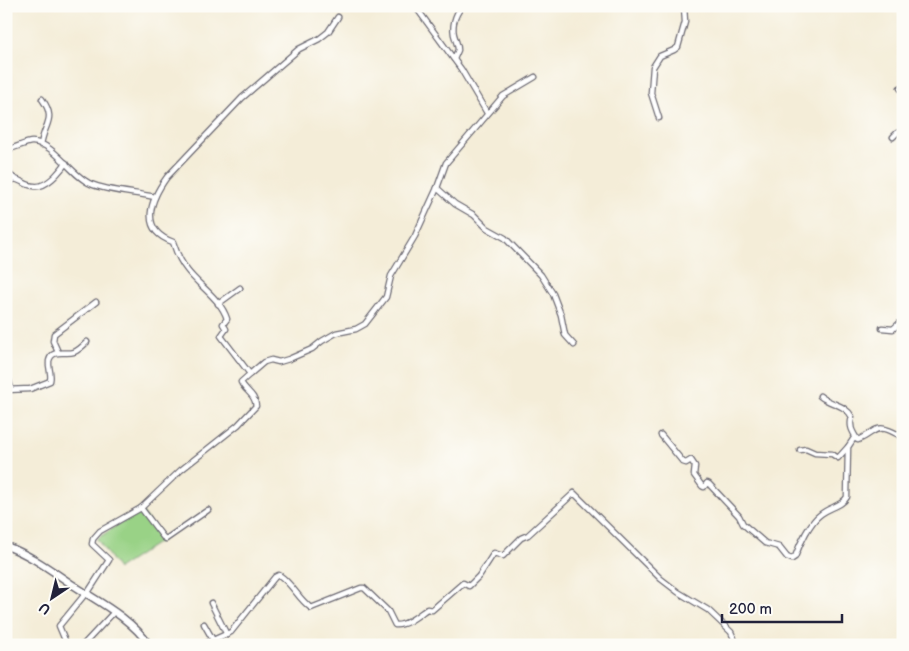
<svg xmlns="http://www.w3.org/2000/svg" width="909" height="651" viewBox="0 0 909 651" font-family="'Balsamiq Sans',sans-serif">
<rect width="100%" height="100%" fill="#fdfcf7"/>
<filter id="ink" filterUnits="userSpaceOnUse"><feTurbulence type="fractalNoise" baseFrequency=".02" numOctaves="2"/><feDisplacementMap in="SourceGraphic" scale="10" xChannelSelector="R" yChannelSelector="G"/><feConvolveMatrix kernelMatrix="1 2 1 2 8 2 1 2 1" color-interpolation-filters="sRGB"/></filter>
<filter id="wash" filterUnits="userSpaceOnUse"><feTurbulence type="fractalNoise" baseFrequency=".0096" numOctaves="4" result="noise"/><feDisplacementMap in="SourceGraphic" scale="20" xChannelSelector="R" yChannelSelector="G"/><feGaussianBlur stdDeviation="1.12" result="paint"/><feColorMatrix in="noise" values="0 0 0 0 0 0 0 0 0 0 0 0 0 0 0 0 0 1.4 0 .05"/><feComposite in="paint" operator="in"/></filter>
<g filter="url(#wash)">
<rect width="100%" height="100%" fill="#f4edd8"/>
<polygon fill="#99d286" stroke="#5e7a60" points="140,509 162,540 118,569 97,539"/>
</g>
<g filter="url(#ink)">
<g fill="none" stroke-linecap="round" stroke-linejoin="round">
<defs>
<g id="street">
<polyline points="415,6 461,69 487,113"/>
<polyline points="903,36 901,45 903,47"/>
<path d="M 454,59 L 458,50 C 458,45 456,42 455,38 C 451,27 455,15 462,6"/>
<polyline points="900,88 903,92"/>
<polyline points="659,118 651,93 653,67 660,56 674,50 678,47 685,22 684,6"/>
<polyline points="893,137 897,133 903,131"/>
<path d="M 41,145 C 44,123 57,120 42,99"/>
<path d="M 6,150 C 13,149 26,142 32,142 C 54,142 71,176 91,184 C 107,191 137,193 155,197"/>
<polyline points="6,172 15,179"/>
<path d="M 6,183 L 15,179 C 22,181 28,186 34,186 C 47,188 59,172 66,163"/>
<polyline points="437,188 455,204 474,215 487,228 505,238 541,275 553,294 561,315 565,335 574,345"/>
<polyline points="218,304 240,288"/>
<polyline points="882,328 893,329 903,320"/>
<polyline points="58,352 53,341 54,334 96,302"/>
<polyline points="6,370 11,389"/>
<polyline points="250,374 264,362 271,360 279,362 289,359 312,349 322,341 336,333 356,329 365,324 386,297 391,276 415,236 437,188 446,163 503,96 535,77"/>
<path d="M 6,390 L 30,389 L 50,381 C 52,374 48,368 49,361 C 52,348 66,355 74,352 C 79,350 83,346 87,342"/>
<path d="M 820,396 C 831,405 845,404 852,417 C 849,426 852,431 857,439"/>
<path d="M 661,435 L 683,462 L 686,463 L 691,460 L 695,466 L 694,475 L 702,486 L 704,487 L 707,483 L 709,484 L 739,516 L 743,524 L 765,543 L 779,547 L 787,557 L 792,559 L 795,557 C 800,543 810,522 821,514 C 830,507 842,506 847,497 L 848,447 L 854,438 L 858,440 C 863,438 867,435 872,432 C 883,424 892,432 903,437"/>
<polyline points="800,450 806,449 815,453 832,454 838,458 847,448"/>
<polyline points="141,508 163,537 166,539 208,510"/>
<path d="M 87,594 L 109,560 L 92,544 L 93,539 L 100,531 L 141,508 L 181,470 L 238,425 L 256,406 C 255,394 245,391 241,382 L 250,374 L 221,336 L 226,329 L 223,324 L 227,319 C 221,299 199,286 187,270 C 180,261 176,252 173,242 C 138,230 151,199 167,177 L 242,98 L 299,49 L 319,39 L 328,32 L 338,17"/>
<polyline points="211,603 227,635"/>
<polyline points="204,624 213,640"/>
<polyline points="84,644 114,612"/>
<polyline points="67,645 59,626 86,593"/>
<path d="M 202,645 L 231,632 L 275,577 L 279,575 C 292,583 298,599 311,608 L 361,588 L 364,588 L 388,611 L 395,625 C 406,626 418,615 427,609 L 432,610 L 463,583 L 469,586 L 479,576 L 494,553 L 503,556 L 521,538 L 528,535 L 574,493 L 661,579 L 678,592 L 708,610 L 731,632 L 737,645"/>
</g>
<path id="secondary" d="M 6,546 C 31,555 52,571 73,585 C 99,602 132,619 149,645"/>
</defs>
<use href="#street" stroke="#6c6972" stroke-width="7"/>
<use href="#secondary" stroke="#6c6972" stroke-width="9"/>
<use href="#street" stroke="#fff" stroke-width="4.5"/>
<use href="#secondary" stroke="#fff" stroke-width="6"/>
</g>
</g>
<rect width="909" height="651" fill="none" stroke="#fdfcf7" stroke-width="25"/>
<g transform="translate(52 598) rotate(215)" stroke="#fdfcf7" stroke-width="4" paint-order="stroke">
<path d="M0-4L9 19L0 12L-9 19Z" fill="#22223b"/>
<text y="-8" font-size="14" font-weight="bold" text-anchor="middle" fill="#22223b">U</text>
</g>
<path d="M722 614v8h120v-8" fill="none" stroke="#22223b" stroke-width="2.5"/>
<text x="729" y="614" font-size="15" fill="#22223b" stroke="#fdfcf7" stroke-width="4" paint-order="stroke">200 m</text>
</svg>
